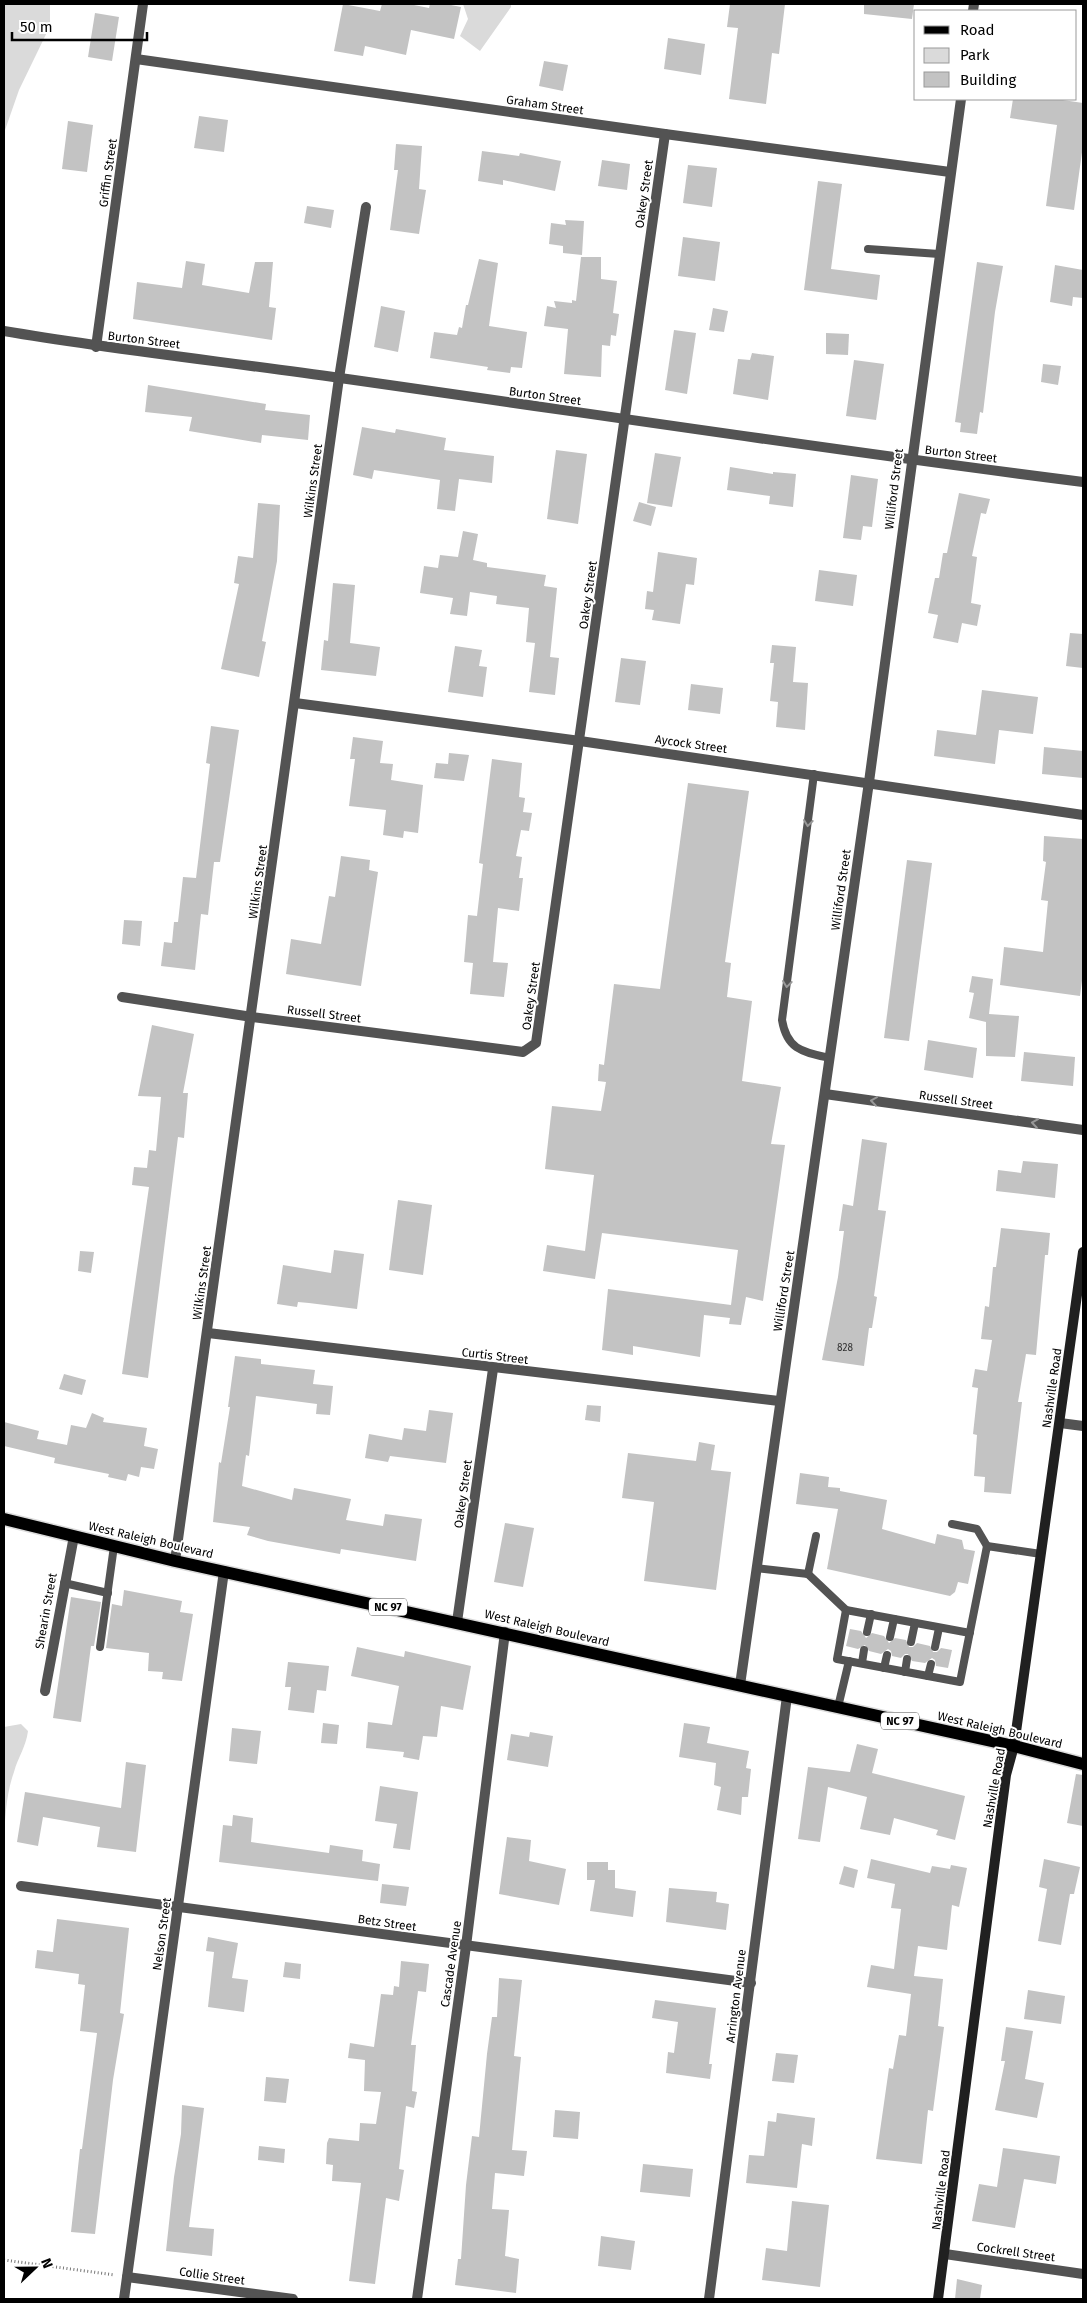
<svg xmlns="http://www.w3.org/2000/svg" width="1087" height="2303" viewBox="0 0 1087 2303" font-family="'Fira Sans',sans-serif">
<rect width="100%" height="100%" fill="#fff"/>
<g fill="#dadada">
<polygon points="4,4 50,4 50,26 19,90 4,133"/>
<polygon points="463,4 511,4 511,7 480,51 460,36 468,19"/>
<path d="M 21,1724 L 28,1731 C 26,1747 18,1757 14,1772 C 6,1794 5,1819 4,1842 L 4,1727 Z"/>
</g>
<g fill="#c3c3c3">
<polygon points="343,4 380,11 382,4 409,4 429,8 430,4 446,4 461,7 454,39 411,30 406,55 365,46 363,56 334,51"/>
<polygon points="730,4 785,4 779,54 772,53 766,104 729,99 738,28 727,27"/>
<polygon points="864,4 914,4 912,19 864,14"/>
<polygon points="95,13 119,17 112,61 88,57"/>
<polygon points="668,38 705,44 701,75 664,69"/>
<polygon points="544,61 568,65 563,91 539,86"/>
<polygon points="1013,99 1056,99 1083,103 1083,145 1074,210 1046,206 1057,125 1010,118"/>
<polygon points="199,116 228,120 224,152 194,148"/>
<polygon points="68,121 93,125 87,172 62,169"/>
<polygon points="396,144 422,146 419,189 426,190 419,234 390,230 398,170 394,170"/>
<polygon points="482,151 519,156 520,153 561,161 555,191 503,180 503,185 478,181"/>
<polygon points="602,160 630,164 627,190 598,186"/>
<polygon points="688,165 717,168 712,207 683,203"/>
<polygon points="818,181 842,184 831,269 880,275 877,300 804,290"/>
<polygon points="307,206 334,210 331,228 304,223"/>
<polygon points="565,220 584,221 582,255 563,253 563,246 549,244 551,223 566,225"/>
<polygon points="683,237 720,242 715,281 678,276"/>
<polygon points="581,257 601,257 601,279 617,281 613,313 619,314 616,336 611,335 610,346 602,345 601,377 564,374 568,329 544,326 547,306 556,308 554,301 572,303 572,300 576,301"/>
<polygon points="479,259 498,263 489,326 527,332 522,368 511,367 510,373 487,370 488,367 430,358 434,332 457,335 459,327 462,328 466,305 468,305"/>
<polygon points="186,261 205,264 202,285 249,293 255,262 273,262 269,307 276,308 272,340 133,319 137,282 182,288"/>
<polygon points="977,262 1003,266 995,312 983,413 980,412 977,434 960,432 961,423 955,422"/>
<polygon points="1055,265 1083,270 1083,298 1073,297 1072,306 1050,302"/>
<polygon points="381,306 405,311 398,352 374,347"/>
<polygon points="713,308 728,311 724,332 709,330"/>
<polygon points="674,330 696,333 687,394 665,390"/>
<polygon points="826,333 849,334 848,355 826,354"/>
<polygon points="752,353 774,356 768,400 733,394 738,359 750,360"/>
<polygon points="854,360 884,364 876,420 846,416"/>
<polygon points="1043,364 1061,366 1058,385 1041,382"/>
<polygon points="148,385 266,404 265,410 310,415 308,440 262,435 261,443 189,431 192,417 145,412"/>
<polygon points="362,427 395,433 396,429 446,438 444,450 494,456 492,483 459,479 455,511 437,509 440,480 374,470 372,479 353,475"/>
<polygon points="556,450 587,454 578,524 547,519"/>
<polygon points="655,453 681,457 672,507 647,503"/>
<polygon points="730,467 773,474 773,472 796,474 793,507 769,504 770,496 727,490"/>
<polygon points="851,475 878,479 872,527 863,526 861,540 843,538"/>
<polygon points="959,493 990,499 986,514 981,513 972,556 977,557 971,603 981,605 977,626 962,623 958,643 933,638 938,615 928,613 935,578 939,578 943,553 947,553"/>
<polygon points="639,502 656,507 651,526 633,521"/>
<polygon points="258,503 280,505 277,561 262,641 266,642 259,677 221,669 239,584 234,583 238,556 253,558"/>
<polygon points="463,531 478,534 473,560 487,563 487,567 546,575 544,586 557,588 550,657 559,658 555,695 529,692 535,643 526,642 529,608 496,604 497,596 470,592 467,616 450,614 453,598 420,593 424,566 438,568 440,555 458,557"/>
<polygon points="658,552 697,558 694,585 686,584 680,624 652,620 654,610 645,609 647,591 653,592"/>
<polygon points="819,570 857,575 853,606 815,601"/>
<polygon points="333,583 355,585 350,643 380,647 376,676 321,670 324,640 328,641"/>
<polygon points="1070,633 1083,634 1083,668 1066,666"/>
<polygon points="772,645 796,647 793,682 808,683 805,730 776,727 778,702 770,701 774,663 770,663"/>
<polygon points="455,646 482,650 479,666 487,667 483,697 448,692"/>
<polygon points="621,658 646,661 640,705 615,702"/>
<polygon points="691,684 723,688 720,714 688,710"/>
<polygon points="982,690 1038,697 1033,734 999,730 995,764 934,756 937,730 976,735"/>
<polygon points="211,726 239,730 220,862 214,862 208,915 201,914 195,970 161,966 164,942 172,943 174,922 178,922 183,877 196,878 210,764 206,763"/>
<polygon points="353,737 383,741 380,763 393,764 391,780 423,785 418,833 404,831 403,838 383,835 386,810 349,806 355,759 350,759"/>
<polygon points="1044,747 1083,751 1083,778 1042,774"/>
<polygon points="449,753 469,755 464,781 434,778 436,763 448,764"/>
<polygon points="492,759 522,763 519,797 525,798 523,812 532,813 529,831 521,830 516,856 522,857 519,878 523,878 519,911 498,908 493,962 508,963 504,997 470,994 473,963 464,962 468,915 477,916 483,864 479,863"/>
<polygon points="688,783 749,791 725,962 731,963 727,997 752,1001 742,1081 781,1087 771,1144 785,1145 763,1301 746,1297 741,1325 729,1324 730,1318 704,1315 700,1357 633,1346 633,1355 602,1350 608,1289 731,1305 738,1250 602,1233 595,1279 543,1271 547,1245 585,1251 594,1175 545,1169 552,1106 601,1111 606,1082 598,1081 599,1064 604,1065 614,984 660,989"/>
<polygon points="1044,836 1083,839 1083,973 1080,996 1000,985 1004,947 1043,952 1048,901 1041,900 1046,862 1043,861"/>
<polygon points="341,856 370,860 369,870 378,872 361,986 286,974 291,939 321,944 329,896 335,897"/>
<polygon points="907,860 932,863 909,1041 884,1038"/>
<polygon points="124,920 142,921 140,946 122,944"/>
<polygon points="972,976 993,979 989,1014 1019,1016 1015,1057 986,1056 986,1022 969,1018 974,993 969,992"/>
<polygon points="152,1025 194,1034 183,1093 188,1093 184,1138 178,1137 148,1378 122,1374 149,1187 132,1185 134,1167 147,1168 149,1150 156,1151 161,1097 138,1096"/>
<polygon points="928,1040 977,1048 973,1078 924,1070"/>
<polygon points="1024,1052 1075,1057 1073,1086 1021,1081"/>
<polygon points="862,1139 887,1143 878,1210 886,1211 874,1296 877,1297 872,1328 869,1328 864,1366 822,1360 838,1277 844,1231 839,1231 843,1204 853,1206"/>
<polygon points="1023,1161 1058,1164 1055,1198 996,1191 998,1170 1021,1173"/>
<polygon points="398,1200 432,1205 423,1275 389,1270"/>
<polygon points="1001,1228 1050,1233 1048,1255 1045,1255 1036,1355 1026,1354 1018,1402 1022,1402 1011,1494 984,1492 985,1477 974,1476 977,1435 973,1434 978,1388 972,1387 975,1369 987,1371 992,1340 981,1339 985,1306 989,1307 993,1267 996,1267"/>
<polygon points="334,1250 364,1254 357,1309 309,1303 298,1302 297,1307 277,1304 283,1265 331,1273"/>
<polygon points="80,1251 94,1252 91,1273 78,1271"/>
<polygon points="235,1356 261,1359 261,1364 315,1370 313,1384 333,1386 330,1415 316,1414 317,1404 256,1396 249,1456 246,1455 242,1486 292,1500 294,1488 351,1499 346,1520 383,1526 385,1514 422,1519 416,1561 341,1549 340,1554 268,1541 247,1535 250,1527 213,1522 219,1462 221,1463 230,1407 228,1407"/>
<polygon points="64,1374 86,1380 82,1395 59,1389"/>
<polygon points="587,1405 601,1406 600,1422 585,1420"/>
<polygon points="429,1410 453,1413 446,1463 390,1456 388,1462 365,1458 369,1434 402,1440 404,1428 426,1431"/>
<polygon points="92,1413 104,1418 103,1422 147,1428 144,1446 158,1449 154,1469 141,1467 139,1477 128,1474 126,1481 108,1477 109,1474 54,1463 55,1458 4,1446 4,1422 39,1431 37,1439 67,1445 71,1425 86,1428"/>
<polygon points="699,1442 715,1445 711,1470 731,1472 716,1590 644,1581 654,1502 622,1498 628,1453 696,1461"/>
<polygon points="800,1473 829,1477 828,1487 840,1488 840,1491 887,1500 882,1529 935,1544 937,1534 962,1540 964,1549 975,1551 968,1584 958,1582 955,1592 950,1596 827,1569 838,1509 796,1504"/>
<polygon points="505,1523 534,1528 523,1587 494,1582"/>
<polygon points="124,1590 182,1601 180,1612 193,1614 182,1681 162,1679 163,1672 148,1671 149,1653 106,1648 112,1604 122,1606"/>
<polygon points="71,1597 101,1602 94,1646 91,1646 81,1722 53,1718"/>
<polygon points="850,1629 861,1631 866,1638 872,1633 884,1636 889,1643 895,1638 906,1640 909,1647 913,1647 917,1643 930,1646 933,1652 937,1652 941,1648 952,1650 948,1668 936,1666 935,1660 932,1658 925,1663 912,1661 908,1654 905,1654 901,1658 892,1656 891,1651 888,1649 881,1654 869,1651 865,1645 858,1649 846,1646"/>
<polygon points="357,1647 404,1657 405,1651 471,1666 463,1710 441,1706 437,1737 423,1736 419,1760 403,1757 404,1752 366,1748 368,1722 392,1725 399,1686 351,1676"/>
<polygon points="288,1662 329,1666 326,1691 317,1690 314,1713 288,1710 291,1687 285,1687"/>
<polygon points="323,1723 339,1725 337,1744 321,1743"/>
<polygon points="684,1723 710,1727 707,1743 749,1751 746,1768 751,1769 748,1797 742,1797 741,1815 717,1810 721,1787 714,1785 716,1763 679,1757"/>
<polygon points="232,1728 261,1731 257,1764 229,1761"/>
<polygon points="530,1732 553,1736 548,1767 507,1760 511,1734 529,1737"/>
<polygon points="857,1744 878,1749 872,1773 965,1796 955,1840 936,1835 938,1830 894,1818 890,1835 860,1829 867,1797 828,1787 820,1842 798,1839 808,1767 850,1772"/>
<polygon points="126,1762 146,1765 136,1852 97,1847 100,1827 43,1817 38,1846 17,1842 25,1792 121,1808"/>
<polygon points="1076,1774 1083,1775 1083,1826 1067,1823"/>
<polygon points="380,1786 418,1792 410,1850 393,1848 397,1824 375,1821"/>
<polygon points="233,1815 253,1818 251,1842 329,1853 330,1845 363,1850 362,1861 380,1864 378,1881 219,1862 223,1825 232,1826"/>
<polygon points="507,1837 531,1840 529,1861 566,1869 559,1905 499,1894"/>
<polygon points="871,1859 930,1873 932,1866 950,1869 951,1865 967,1868 959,1907 952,1905 947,1950 918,1946 914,1976 943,1979 938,2026 944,2027 933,2111 928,2110 922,2164 876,2159 889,2068 893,2069 899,2035 906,2036 911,1994 867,1987 871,1965 894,1969 901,1909 891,1908 895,1884 867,1878"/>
<polygon points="1044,1859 1080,1867 1074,1894 1070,1894 1061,1945 1038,1941 1047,1889 1039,1887"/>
<polygon points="587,1862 608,1862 608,1870 615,1870 615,1888 636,1891 633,1917 590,1911 595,1880 587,1880"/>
<polygon points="844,1866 858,1870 854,1888 839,1884"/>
<polygon points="382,1884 409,1887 406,1906 380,1903"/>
<polygon points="669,1888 717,1892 716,1902 729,1904 726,1930 666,1922"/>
<polygon points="57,1919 129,1928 120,2013 124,2014 113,2080 95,2234 71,2232 80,2149 82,2149 97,2033 80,2031 85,1985 78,1984 79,1974 35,1968 37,1950 53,1952"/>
<polygon points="208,1937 238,1943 232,1978 248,1980 244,2012 208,2007 214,1952 206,1951"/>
<polygon points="401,1961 429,1964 426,1992 418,1991 411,2045 416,2045 412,2091 417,2092 414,2108 406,2106 399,2169 404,2170 399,2201 386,2198 375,2284 349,2281 361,2183 332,2181 333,2165 326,2164 327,2143 329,2138 359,2141 360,2123 376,2124 381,2092 364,2091 365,2060 348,2058 350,2043 374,2047 381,1994 393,1995 394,1986 399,1987"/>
<polygon points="285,1962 301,1964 300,1979 283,1977"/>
<polygon points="499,1978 522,1980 514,2056 521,2057 512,2150 527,2151 524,2176 495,2173 492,2209 509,2210 505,2256 519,2259 516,2293 455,2285 458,2259 461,2259 466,2185 472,2136 479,2137 487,2054 492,2017 497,2017"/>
<polygon points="1028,1990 1065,1996 1061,2024 1024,2019"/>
<polygon points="655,2000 716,2008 709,2064 712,2064 710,2079 666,2073 668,2052 674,2053 678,2022 652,2018"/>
<polygon points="1006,2027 1033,2031 1025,2079 1044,2083 1037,2118 995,2110 1005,2061 1001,2061"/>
<polygon points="776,2053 798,2055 794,2083 772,2081"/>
<polygon points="266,2077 289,2079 286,2103 264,2101"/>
<polygon points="182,2105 204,2108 189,2227 214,2229 212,2256 166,2251 174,2177 181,2134"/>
<polygon points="555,2110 580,2112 578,2139 553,2137"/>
<polygon points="777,2113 815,2118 812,2146 802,2144 797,2188 746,2183 749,2155 764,2156 768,2121 776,2122"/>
<polygon points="259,2146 285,2149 284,2163 258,2160"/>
<polygon points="1003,2148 1060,2156 1056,2184 1024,2179 1015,2228 972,2221 979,2184 997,2187"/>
<polygon points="643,2164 693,2169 690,2197 640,2192"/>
<polygon points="792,2201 829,2205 820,2287 762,2280 766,2248 787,2251"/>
<polygon points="601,2236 635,2241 631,2270 598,2266"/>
<polygon points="957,2279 982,2285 980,2299 955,2299"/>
</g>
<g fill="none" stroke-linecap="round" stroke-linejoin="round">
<defs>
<polyline id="primary" points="4,1519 175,1561 1014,1746 1083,1764"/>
</defs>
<use href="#primary" stroke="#dbdbdb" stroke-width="15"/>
<polyline stroke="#757575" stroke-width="3" stroke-dasharray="1 2.5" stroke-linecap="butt" points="4,2260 115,2275"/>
<g stroke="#535353" stroke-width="8">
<polyline points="868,249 939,254"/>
<path d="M 814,774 L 782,1020 C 787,1050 803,1052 830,1058"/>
<polyline points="952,1524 977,1529 987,1546"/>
<polyline points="756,1568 808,1574 846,1610"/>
<polyline points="808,1574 816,1536"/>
<polyline points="64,1583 108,1593"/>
<polyline points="867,1632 871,1614"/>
<polyline points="970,1633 846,1610 837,1659 960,1682 987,1546 1041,1554"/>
<polyline points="890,1637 894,1619"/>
<polyline points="911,1642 915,1623"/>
<polyline points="100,1647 114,1546"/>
<polyline points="935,1647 939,1628"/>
<polyline points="862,1663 864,1650"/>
<polyline points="884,1668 887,1655"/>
<polyline points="905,1672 907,1659"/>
<polyline points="928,1676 931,1664"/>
<polyline points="838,1707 849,1661"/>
</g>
<g stroke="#535353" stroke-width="10">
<polyline points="973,11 974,4"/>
<polyline points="136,59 665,134 950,172"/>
<path d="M 4,331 C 116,350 228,362 340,378 C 588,413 835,451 1083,482"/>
<polyline points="96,347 143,4"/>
<polyline points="295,703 580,741 1083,815"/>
<polyline points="122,997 252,1017 523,1052 536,1043 665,134"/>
<polyline points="825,1094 1083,1130"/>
<polyline points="208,1333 779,1401"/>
<polyline points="1060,1423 1083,1426"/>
<polyline points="175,1561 339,378 366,207"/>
<polyline points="457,1622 493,1369"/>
<polyline points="740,1685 869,782 961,99"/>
<polyline points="45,1691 74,1536"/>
<polyline points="21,1886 751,1983"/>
<polyline points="945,2254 1083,2274"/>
<polyline points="127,2277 293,2299"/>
<polyline points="124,2299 224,1571"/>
<polyline points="417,2299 466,1946 505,1632"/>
<polyline points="709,2299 787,1696"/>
</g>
<polyline stroke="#202020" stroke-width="10" points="938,2299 1006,1775 1014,1746 1083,1252"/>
<use href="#primary" stroke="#000" stroke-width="12"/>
</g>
<defs><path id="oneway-chevron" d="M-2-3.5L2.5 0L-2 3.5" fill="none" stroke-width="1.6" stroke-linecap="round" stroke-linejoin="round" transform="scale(1.25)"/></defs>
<g stroke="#989898">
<use href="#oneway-chevron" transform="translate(808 823) rotate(97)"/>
<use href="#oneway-chevron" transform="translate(787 984) rotate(97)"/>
<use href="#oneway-chevron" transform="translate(874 1101) rotate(-172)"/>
<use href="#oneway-chevron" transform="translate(1035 1123) rotate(-172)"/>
</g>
<g text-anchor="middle" stroke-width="4" stroke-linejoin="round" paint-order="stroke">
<g font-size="10" fill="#313131">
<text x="845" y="1351">828</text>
</g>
<g fill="#fff" stroke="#4c4c4c" stroke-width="1">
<rect x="369" y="1598.5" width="38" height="17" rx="4"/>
<rect x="881" y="1712.5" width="38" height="17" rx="4"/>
</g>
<g font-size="11" font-weight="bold" fill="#000">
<text x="388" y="1611">NC 97</text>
<text x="900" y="1725">NC 97</text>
</g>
<g font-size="12" fill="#000" stroke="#fff">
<text transform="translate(545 105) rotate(8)" y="4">Graham Street</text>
<text transform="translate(108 173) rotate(-82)" y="4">Griffin Street</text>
<text transform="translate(644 194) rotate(-82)" y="4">Oakey Street</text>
<text transform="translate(144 340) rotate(7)" y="4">Burton Street</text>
<text transform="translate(545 396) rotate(8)" y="4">Burton Street</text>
<text transform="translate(961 454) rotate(7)" y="4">Burton Street</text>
<text transform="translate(313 481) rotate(-82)" y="4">Wilkins Street</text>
<text transform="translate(894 489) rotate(-83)" y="4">Williford Street</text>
<text transform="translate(588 595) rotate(-82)" y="4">Oakey Street</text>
<text transform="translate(691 744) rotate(8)" y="4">Aycock Street</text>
<text transform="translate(258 882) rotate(-82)" y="4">Wilkins Street</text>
<text transform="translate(841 890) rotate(-82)" y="4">Williford Street</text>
<text transform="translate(531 996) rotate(-82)" y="4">Oakey Street</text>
<text transform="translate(324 1014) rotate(7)" y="4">Russell Street</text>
<text transform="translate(956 1100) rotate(8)" y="4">Russell Street</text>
<text transform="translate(202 1283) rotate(-82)" y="4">Wilkins Street</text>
<text transform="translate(784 1291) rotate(-81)" y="4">Williford Street</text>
<text transform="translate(495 1356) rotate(7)" y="4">Curtis Street</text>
<text transform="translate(1052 1388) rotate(-82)" y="4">Nashville Road</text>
<text transform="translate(463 1494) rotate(-82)" y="4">Oakey Street</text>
<text transform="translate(151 1540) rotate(13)" y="4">West Raleigh Boulevard</text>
<text transform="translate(46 1611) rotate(-80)" y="4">Shearin Street</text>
<text transform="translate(547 1628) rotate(13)" y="4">West Raleigh Boulevard</text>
<text transform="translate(1000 1730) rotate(13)" y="4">West Raleigh Boulevard</text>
<text transform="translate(994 1788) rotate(-80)" y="4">Nashville Road</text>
<text transform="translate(387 1923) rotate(8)" y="4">Betz Street</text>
<text transform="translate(162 1934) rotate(-82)" y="4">Nelson Street</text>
<text transform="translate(451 1964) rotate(-82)" y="4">Cascade Avenue</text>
<text transform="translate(736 1996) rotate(-83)" y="4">Arrington Avenue</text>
<text transform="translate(941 2190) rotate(-83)" y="4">Nashville Road</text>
<text transform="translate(1016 2252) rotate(8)" y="4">Cockrell Street</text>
<text transform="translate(212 2276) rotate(8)" y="4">Collie Street</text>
</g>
</g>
<rect width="1087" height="2303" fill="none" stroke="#000000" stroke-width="10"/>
<rect x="914" y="10" width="162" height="90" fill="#ffffff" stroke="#999999"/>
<rect x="924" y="26" width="25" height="8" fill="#000000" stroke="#999999"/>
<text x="960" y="35" font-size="15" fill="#000000">Road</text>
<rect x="924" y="48" width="25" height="15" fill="#dadada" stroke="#999999"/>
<text x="960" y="60" font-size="15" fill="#000000">Park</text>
<rect x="924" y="72" width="25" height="15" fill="#c3c3c3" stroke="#999999"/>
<text x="960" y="85" font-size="15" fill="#000000">Building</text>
<g transform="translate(35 2268) rotate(68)" stroke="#ffffff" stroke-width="4" paint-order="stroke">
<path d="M0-4L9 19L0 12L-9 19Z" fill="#000000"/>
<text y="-8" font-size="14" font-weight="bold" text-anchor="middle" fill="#000000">N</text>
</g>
<path d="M12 32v8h135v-8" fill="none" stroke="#000000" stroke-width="2.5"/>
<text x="20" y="32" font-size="15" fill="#000000" stroke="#ffffff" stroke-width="4" paint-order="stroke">50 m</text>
</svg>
